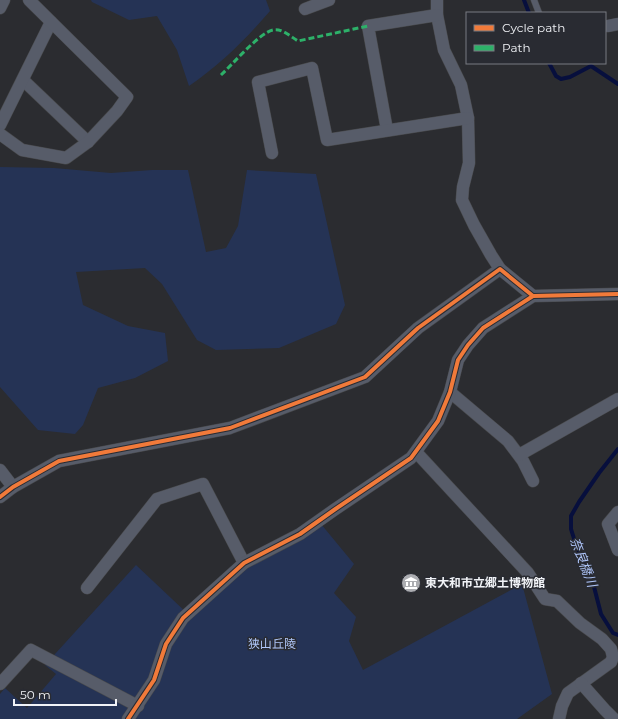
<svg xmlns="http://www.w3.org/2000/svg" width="618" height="719" viewBox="0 0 618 719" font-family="Montserrat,'Noto Sans JP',sans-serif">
<rect width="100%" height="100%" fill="#2b2c30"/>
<g fill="#253355">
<path d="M 91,0 L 266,0 L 270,11 C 246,39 220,65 189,86 L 177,50 L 157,16 L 129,20 L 92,2 Z"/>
<polygon points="0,167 54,168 111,173 152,170 188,170 206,252 226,248 238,226 247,170 316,174 345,305 336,324 279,348 216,350 197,340 162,284 145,268 76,272 83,305 128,326 165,333 168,361 135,378 98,388 83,425 75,434 38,430 0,387"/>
<polygon points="321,524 354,564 334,593 356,617 349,641 363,670 522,584 552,694 517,719 0,719 0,694 5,688 27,708 56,674 45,665 136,565 189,615 233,572"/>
</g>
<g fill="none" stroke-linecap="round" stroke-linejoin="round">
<g stroke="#070f3d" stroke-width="4">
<polyline points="524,0 529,13"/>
<polyline points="549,63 556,76 561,79 570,77 591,66 618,84"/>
<polyline points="618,449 599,473 579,502 571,516 571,529 576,545 592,579 601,614 613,633 618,635"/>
</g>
<defs>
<polyline id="service" points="534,0 539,13"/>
<g id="minor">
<polyline points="437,0 437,15 444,50 461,85 468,118 469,163 463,187 462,200 474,225 491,255 500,269"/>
<polyline points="0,8 4,0"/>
<polyline points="305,9 329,0"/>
<polyline points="608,26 618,24"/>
<polyline points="23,80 88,142"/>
<polyline points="0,125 51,22"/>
<polyline points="387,130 368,26 437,15"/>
<polyline points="0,134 22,150 66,158 88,142 117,111 127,97 29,0"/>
<polyline points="272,153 258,82 312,68 327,140 468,118"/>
<polyline points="450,392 508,441 523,461 533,481"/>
<polyline points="416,452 528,573 545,599 557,601 580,623 602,639 611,649 613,657 611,662 568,693 562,706 559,719"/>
<polyline points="519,455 618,399"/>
<polyline points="0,470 13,487"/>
<polyline points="0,497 13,487 59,461 230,428 365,377 418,328 500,269 533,296"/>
<polyline points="618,512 608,524 618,550"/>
<polyline points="87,588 157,499 203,484 244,563"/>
<polyline points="581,683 605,710 614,719"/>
<polyline points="0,684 31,650 138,706"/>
<polyline points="128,719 154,680 166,644 183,618 244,563 300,534 334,510 411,458 438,421 450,392 458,360 468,345 483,328 533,296 618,294"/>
</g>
</defs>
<use href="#service" stroke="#48494b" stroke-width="7"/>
<use href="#minor" stroke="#48494b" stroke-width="13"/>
<use href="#service" stroke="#575c69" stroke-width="6"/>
<use href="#minor" stroke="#575c69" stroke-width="12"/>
<path stroke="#2db169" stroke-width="3" stroke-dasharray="6 3" stroke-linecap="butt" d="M 221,75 C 232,65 259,33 273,30 C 282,28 291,37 298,41 L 368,26"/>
<defs>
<g id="cycleway">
<polyline points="0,497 13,487 59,461 230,428 365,377 418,328 500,269 533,296"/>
<polyline points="128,719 154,680 166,644 183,618 244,563 300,534 334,510 411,458 438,421 450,392 458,360 468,345 483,328 533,296 618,294"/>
</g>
</defs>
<use href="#cycleway" stroke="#292b32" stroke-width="6"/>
<use href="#cycleway" stroke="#f17a3a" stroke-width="4"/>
</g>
<defs>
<symbol id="museum-disc" viewBox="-11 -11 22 22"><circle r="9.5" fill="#acadb1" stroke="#292b32"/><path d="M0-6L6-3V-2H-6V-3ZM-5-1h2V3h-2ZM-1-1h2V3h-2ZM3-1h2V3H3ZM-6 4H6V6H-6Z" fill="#fff"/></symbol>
</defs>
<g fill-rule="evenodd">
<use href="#museum-disc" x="400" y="572" width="22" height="22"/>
</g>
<g text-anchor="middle" stroke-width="3" stroke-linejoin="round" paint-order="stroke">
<g font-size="12" font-weight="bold" fill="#f1f3f7" stroke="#292b32" text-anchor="start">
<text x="425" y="587">東大和市立郷土博物館</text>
</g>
<g font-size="12" fill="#afc6f8" stroke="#292b32">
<text x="272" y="648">狭山丘陵</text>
</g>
<g font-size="13" font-style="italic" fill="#acc2f5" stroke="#292b32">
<text transform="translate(584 562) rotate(69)" y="5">奈良橋川</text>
</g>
</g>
<rect x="466" y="12" width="140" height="52" fill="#292b32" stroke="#797b81"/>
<rect x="474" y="25" width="20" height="6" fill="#f17a3a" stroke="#797b81"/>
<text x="502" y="32" font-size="12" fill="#f1f3f7">Cycle path</text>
<rect x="474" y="45" width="20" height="6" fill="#2db169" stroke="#797b81"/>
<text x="502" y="52" font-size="12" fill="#f1f3f7">Path</text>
<path d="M14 699v6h102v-6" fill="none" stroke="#f1f3f7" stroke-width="2"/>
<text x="20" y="699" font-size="12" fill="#f1f3f7" stroke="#292b32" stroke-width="3" paint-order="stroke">50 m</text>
</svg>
